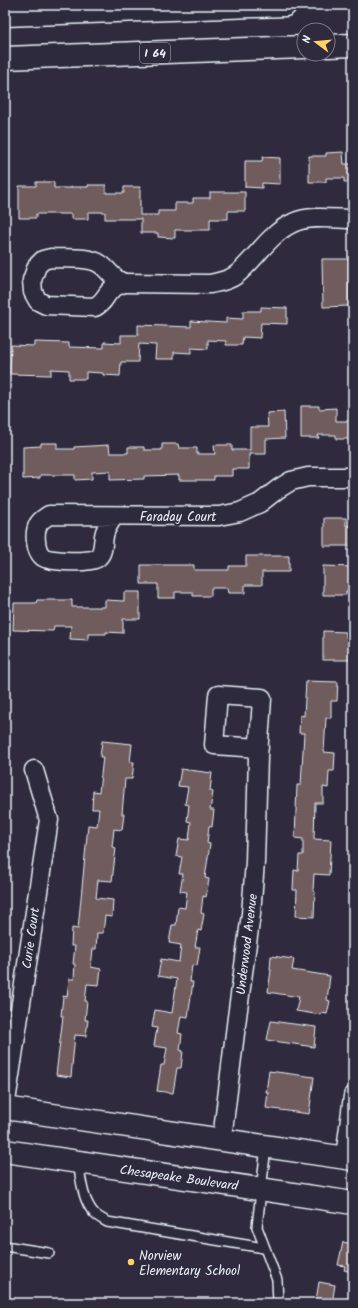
<svg xmlns="http://www.w3.org/2000/svg" width="358" height="1308" viewBox="0 0 358 1308" font-family="Kalam,sans-serif">
<rect width="100%" height="100%" fill="#2f2a3d"/>
<filter id="ink" filterUnits="userSpaceOnUse"><feTurbulence type="fractalNoise" baseFrequency=".025" numOctaves="2"/><feDisplacementMap in="SourceGraphic" scale="8" xChannelSelector="R" yChannelSelector="G"/><feConvolveMatrix kernelMatrix="1 2 1 2 8 2 1 2 1" color-interpolation-filters="sRGB"/></filter>
<g filter="url(#ink)">
<g fill="#6f5b5c" stroke="#e8f1f8">
<polygon points="343,152 344,164 353,164 353,182 344,182 344,178 326,178 326,182 309,182 309,156 326,156 326,153"/>
<polygon points="263,157 280,158 280,184 262,183 262,188 245,187 245,161 262,161"/>
<polygon points="36,182 54,182 54,188 71,188 71,187 88,187 88,185 106,185 106,193 124,193 124,187 140,187 140,215 158,215 158,211 175,211 175,203 193,203 193,198 210,198 210,192 245,192 245,211 228,211 228,219 210,219 210,230 175,230 175,238 158,237 158,233 141,233 141,219 105,219 105,212 88,212 88,219 71,219 71,214 36,214 36,218 19,218 19,186 36,186"/>
<polygon points="322,259 349,259 349,306 323,307"/>
<polygon points="261,307 287,308 287,324 261,323 260,338 243,337 242,345 226,345 226,341 208,340 208,349 191,348 191,353 174,352 174,359 155,359 156,345 139,344 138,362 121,362 120,376 103,375 103,373 86,372 86,379 69,379 69,370 51,369 51,375 10,374 11,345 34,346 34,342 69,343 69,347 104,348 104,342 121,343 121,335 138,335 138,325 191,327 191,321 226,323 226,318 243,319 243,311 261,311"/>
<polygon points="301,406 319,406 319,409 336,408 336,421 353,421 353,439 336,439 336,435 318,435 319,438 301,438"/>
<polygon points="284,412 285,438 266,439 266,454 249,454 249,469 232,469 232,476 214,476 214,480 179,480 179,475 144,476 144,479 110,480 110,471 92,472 92,479 75,480 75,475 40,475 40,478 23,479 23,447 41,446 41,443 57,443 57,449 74,449 74,447 109,445 110,453 128,453 128,447 144,447 144,450 162,450 162,444 178,444 179,448 197,448 197,454 215,454 214,445 232,445 232,450 250,450 250,427 268,427 267,413"/>
<polygon points="324,518 346,518 346,526 353,526 353,546 324,546"/>
<polygon points="246,556 289,556 289,572 262,572 262,585 245,585 245,593 228,593 227,588 211,588 211,596 193,596 193,592 175,592 175,598 158,598 158,584 141,584 141,565 194,565 194,570 229,570 229,566 246,566"/>
<polygon points="323,566 353,567 353,591 346,591 346,595 323,595"/>
<polygon points="124,592 140,592 140,619 123,619 123,633 106,632 106,634 88,634 88,640 70,639 71,626 54,626 53,631 13,630 14,603 36,603 37,600 72,600 72,607 105,607 105,600 124,601"/>
<polygon points="323,631 346,632 346,637 353,637 353,660 323,660"/>
<polygon points="306,681 338,682 337,701 331,701 331,718 326,718 324,752 335,753 334,771 329,771 328,788 323,787 323,803 315,803 314,839 331,840 329,875 314,874 313,891 315,892 314,917 296,916 297,890 293,890 294,870 298,871 299,855 303,855 303,839 295,838 297,785 301,785 304,733 299,733 300,715 304,716"/>
<polygon points="102,741 132,744 130,762 134,762 132,779 125,779 122,814 124,814 122,830 114,829 112,847 116,848 112,881 98,880 96,898 113,900 112,917 105,916 103,933 97,933 96,949 93,949 91,967 101,969 99,985 87,984 85,1001 87,1001 85,1020 88,1020 86,1036 75,1035 71,1077 56,1075 63,1016 61,1016 63,996 67,997 69,979 74,979 75,964 73,964 75,946 71,946 72,928 78,929 88,825 97,826 99,809 92,809 93,791 99,792 103,757 100,757"/>
<polygon points="181,769 212,773 210,791 213,792 210,810 214,810 212,827 209,826 207,843 210,844 205,878 209,879 206,897 203,896 201,913 204,914 201,931 198,930 195,947 200,947 197,966 192,965 190,982 193,982 188,1017 181,1016 178,1033 182,1034 180,1050 183,1051 181,1068 177,1068 173,1093 157,1091 161,1065 164,1065 167,1048 154,1046 157,1028 152,1027 155,1010 172,1013 177,979 158,976 161,959 179,962 181,945 169,943 172,925 176,925 178,907 185,908 187,892 180,891 183,874 179,874 182,857 176,856 179,839 189,840 191,822 187,821 189,805 185,804 188,787 178,786"/>
<polygon points="271,956 294,959 292,970 330,976 327,1000 330,1001 327,1014 321,1013 321,1015 296,1011 299,997 268,992 271,970 270,970"/>
<polygon points="271,1021 316,1027 314,1047 267,1040"/>
<polygon points="269,1071 314,1077 309,1114 266,1108 268,1092 266,1092"/>
<polygon points="352,1240 353,1267 352,1272 344,1270 345,1266 338,1265 343,1242 352,1244"/>
<polygon points="319,1282 335,1285 332,1303 316,1300"/>
</g>
<g fill="none" stroke-linecap="round" stroke-linejoin="round">
<defs>
<g id="lane">
<polyline points="266,1146 257,1227 277,1280 278,1303"/>
<path d="M 78,1162 C 81,1178 82,1200 94,1213 C 97,1217 103,1219 107,1222 L 258,1247 L 265,1249"/>
<polyline points="5,1246 49,1253"/>
</g>
<g id="street">
<path d="M 51,258 C 65,259 89,256 100,264 C 110,270 111,279 124,283 C 118,285 113,287 109,292 C 103,299 104,302 95,307 L 46,305 L 38,301 L 33,292 L 32,280 L 37,266 L 43,260 Z"/>
<path d="M 124,283 L 210,284 C 219,282 228,281 236,275 C 256,259 270,232 295,222 C 310,215 336,219 353,219"/>
<path d="M 114,516 C 111,521 107,526 105,532 C 102,540 105,552 97,558 C 90,563 50,562 43,557 C 35,551 34,533 38,525 C 40,520 45,518 49,515 L 219,516 L 240,512 L 260,503 L 278,489 L 291,481 L 308,477 L 353,477"/>
<polyline points="5,1108 49,820 34,770"/>
<path d="M 222,1139 L 237,1017 L 251,914 L 255,862 L 258,757 C 259,738 261,718 262,698 L 218,695 L 214,745 L 259,748"/>
<polyline points="345,1157 353,1096"/>
</g>
<g id="secondary">
<polyline points="5,1108 353,1159"/>
<polyline points="5,1151 353,1203"/>
</g>
<g id="highway">
<polyline points="5,15 285,5"/>
<polyline points="328,46 353,45"/>
<polyline points="5,58 304,47"/>
</g>
</defs>
<use href="#lane" stroke="#e8f1f8" stroke-width="12"/>
<use href="#street" stroke="#e8f1f8" stroke-width="21"/>
<use href="#secondary" stroke="#e8f1f8" stroke-width="25"/>
<use href="#highway" stroke="#e8f1f8" stroke-width="25"/>
<use href="#lane" stroke="#2f2a3d" stroke-width="9"/>
<use href="#street" stroke="#2f2a3d" stroke-width="18"/>
<use href="#secondary" stroke="#2f2a3d" stroke-width="22"/>
<use href="#highway" stroke="#2f2a3d" stroke-width="22"/>
</g>
</g>
<circle fill="#ffd166" stroke="#2f2a3d" stroke-width="1.5" cx="131" cy="1262" r="4"/>
<g text-anchor="middle" stroke-width="4" stroke-linejoin="round" paint-order="stroke">
<rect fill="#2f2a3d" stroke="#b0b5c0" stroke-width="1" x="140" y="43" width="30" height="20" rx="3"/>
<g font-size="12" font-weight="bold" fill="#e8f1f8">
<text x="155" y="57">I 64</text>
</g>
<g font-size="13" fill="#e8f1f8" stroke="#2f2a3d">
<text x="178" y="521">Faraday Court</text>
<text transform="translate(30 938) rotate(-82)" y="5">Curie Court</text>
<text transform="translate(246 944) rotate(-83)" y="5">Underwood Avenue</text>
<text transform="translate(179 1177) rotate(8)" y="5">Chesapeake Boulevard</text>
</g>
<g font-size="13" fill="#e8f1f8" stroke="#2f2a3d" text-anchor="start">
<text x="139" y="1260">Norview<tspan x="139" dy="15">Elementary School</tspan></text>
</g>
</g>
<rect width="358" height="1308" fill="none" stroke="#2f2a3d" stroke-width="20"/>
<rect x="10" y="10" width="338" height="1288" fill="none" stroke="#e8f1f8" stroke-width="1.5" filter="url(#ink)"/>
<g transform="translate(316 42) rotate(286)"><circle r="19" fill="#2f2a3d" stroke="#797a88"/>
<path d="M0-3L7 15L0 10L-7 15Z" fill="#ffd166"/>
<text y="-6" font-size="11" font-weight="bold" text-anchor="middle" fill="#e8f1f8">N</text>
</g>
</svg>
